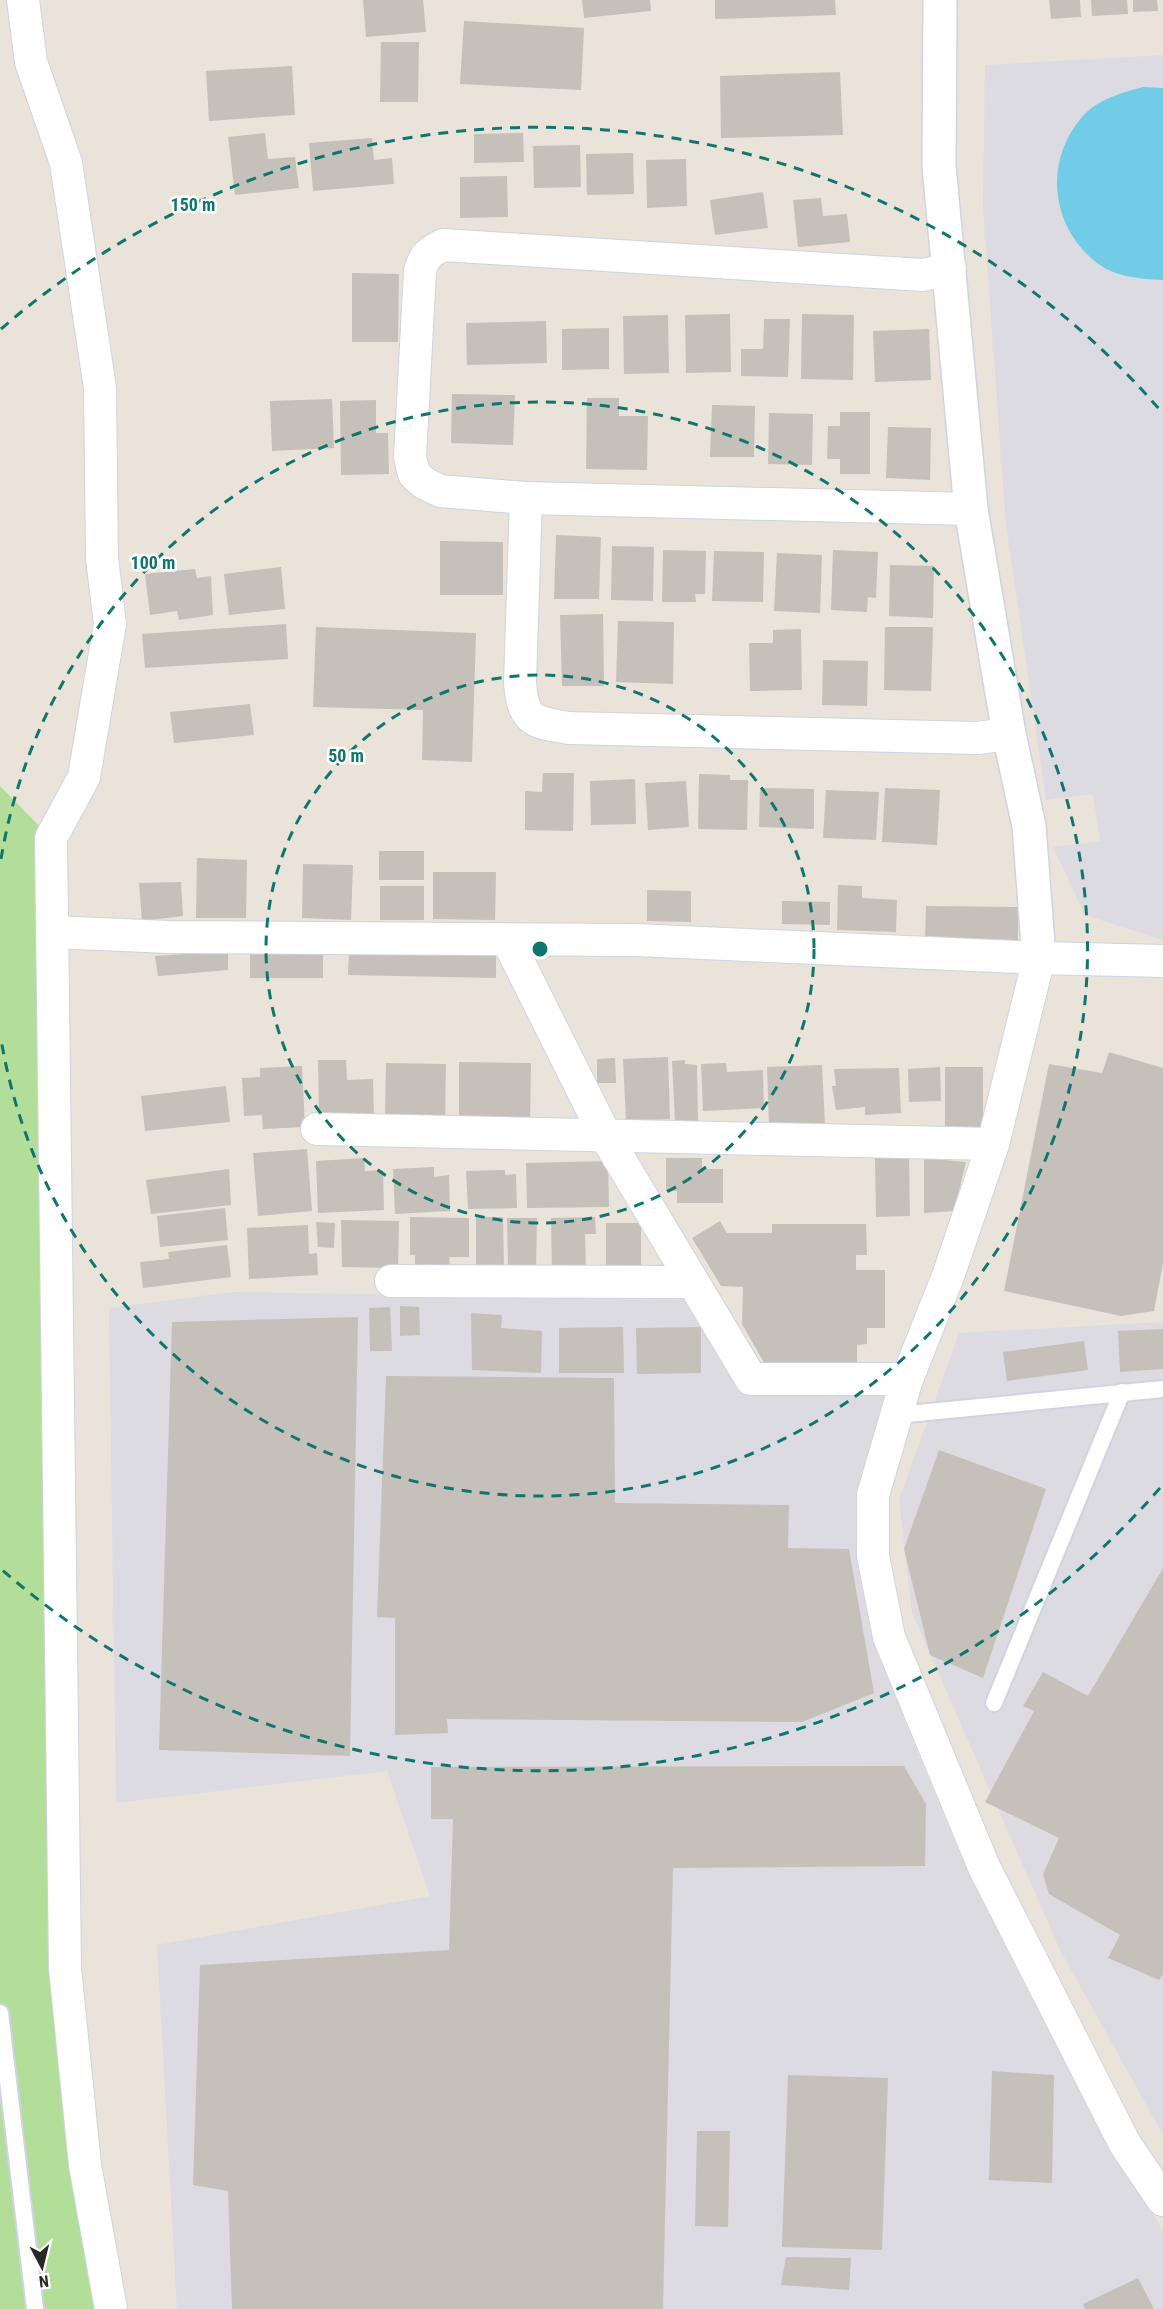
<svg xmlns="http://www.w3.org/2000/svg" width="1163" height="2309" viewBox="0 0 1163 2309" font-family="'Roboto Condensed',sans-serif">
<rect width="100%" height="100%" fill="#eae3da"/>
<g fill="#dddbe2">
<polygon points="1163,55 1163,940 1085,915 1053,847 1100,841 1093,794 1046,800 1006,525 983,204 985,65"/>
<polygon points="233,1292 690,1300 742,1393 886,1389 860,1517 903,1717 959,1852 1163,2232 1163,2309 177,2309 157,1945 430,1896 387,1771 116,1803 109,1308"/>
<polygon points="1163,1322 1163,2135 1060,1950 912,1613 899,1500 959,1333"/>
</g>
<polygon fill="#b2de99" points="0,786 51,838 51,1671 113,2309 0,2309"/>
<path fill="#72cbe7" d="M 1143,87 L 1163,88 L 1163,280 C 1140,279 1116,277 1097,263 C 1051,227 1043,162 1082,117 C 1098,99 1121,93 1143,87 Z"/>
<g fill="#c5c0ba">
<polygon points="363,0 423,0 426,32 366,37"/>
<polygon points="582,0 650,0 651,11 584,18"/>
<polygon points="715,0 835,0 836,15 715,19"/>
<polygon points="1049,0 1080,0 1081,17 1051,19"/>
<polygon points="1091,0 1127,0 1128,14 1092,16"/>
<polygon points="1133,0 1157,0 1158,11 1133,12"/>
<polygon points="464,21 584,28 581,90 460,84"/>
<polygon points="381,42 419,42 418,102 380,102"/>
<polygon points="292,66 295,115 209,121 206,71"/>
<polygon points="840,72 843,135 721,138 720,76"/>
<polygon points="265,133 268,159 295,157 299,188 235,195 228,137"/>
<polygon points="523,133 524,162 474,163 474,134"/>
<polygon points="372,138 374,160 392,158 394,184 313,191 309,143"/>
<polygon points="580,145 581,187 534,188 533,146"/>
<polygon points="633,153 634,194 587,195 586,154"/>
<polygon points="686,159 687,206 647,208 646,160"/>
<polygon points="507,176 508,217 460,218 460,177"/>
<polygon points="763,192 768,228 715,235 710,200"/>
<polygon points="821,198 823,216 847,214 850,242 798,247 793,200"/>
<polygon points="352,273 399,274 398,342 352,342"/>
<polygon points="730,314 731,372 686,373 685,315"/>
<polygon points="802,314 854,315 853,380 801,379"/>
<polygon points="668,315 669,373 624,374 623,316"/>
<polygon points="764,319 790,319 788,377 741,376 741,349 763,349"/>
<polygon points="546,321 547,363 467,365 466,323"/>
<polygon points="609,328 609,369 562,370 562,329"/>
<polygon points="929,329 931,380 875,382 873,331"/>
<polygon points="452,394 515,395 513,445 451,443"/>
<polygon points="587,398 619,398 619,416 648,416 647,470 586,469"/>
<polygon points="332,399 334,448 272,451 270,401"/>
<polygon points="376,400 376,433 388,433 389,474 341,475 340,401"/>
<polygon points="712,405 755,406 754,457 710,457"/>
<polygon points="840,412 870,412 870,474 840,474 840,459 827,459 828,426 840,426"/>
<polygon points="769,413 813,414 812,465 768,464"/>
<polygon points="888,427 931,428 930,480 886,478"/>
<polygon points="556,535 601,537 599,599 554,599"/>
<polygon points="440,541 503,542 503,595 440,595"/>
<polygon points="612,546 654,547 653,601 611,600"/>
<polygon points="663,550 706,551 705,594 695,594 696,602 662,602"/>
<polygon points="833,550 878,552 876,598 868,597 867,612 831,610"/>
<polygon points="714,551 764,552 763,602 712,601"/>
<polygon points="777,553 822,555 820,613 774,611"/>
<polygon points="890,565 934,566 933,618 889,616"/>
<polygon points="281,567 285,609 229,615 224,574"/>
<polygon points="195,569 197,578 211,576 213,615 179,620 177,611 150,615 145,574"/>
<polygon points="603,614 604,686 562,686 560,615"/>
<polygon points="618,621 674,622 673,684 616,682"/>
<polygon points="286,624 288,659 145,668 142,634"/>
<polygon points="316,627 476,633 472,762 422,760 423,710 313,707"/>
<polygon points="885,627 933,627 931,691 884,690"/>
<polygon points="801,629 802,690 750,691 749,643 773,643 773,630"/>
<polygon points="823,660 868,661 867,706 822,705"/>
<polygon points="250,704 254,735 174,743 170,712"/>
<polygon points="543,773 574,773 573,831 525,830 525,791 542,792"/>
<polygon points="699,774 730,775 730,780 748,780 747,830 698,829"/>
<polygon points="635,779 636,824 591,825 590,781"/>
<polygon points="686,781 689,827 648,830 645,783"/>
<polygon points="760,788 814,789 814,829 759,827"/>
<polygon points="885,788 940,790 937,845 882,842"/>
<polygon points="826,790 879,792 876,840 823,838"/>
<rect x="379" y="851" width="45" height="29"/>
<polygon points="197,858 247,860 246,918 196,918"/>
<polygon points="303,864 353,865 351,920 302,918"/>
<polygon points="433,872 496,872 495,920 433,919"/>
<polygon points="181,882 183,916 142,921 139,883"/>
<polygon points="838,885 862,886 862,898 897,900 896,932 837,930"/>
<rect x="380" y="886" width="44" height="34"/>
<polygon points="647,890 691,891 691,922 647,921"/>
<polygon points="782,901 830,902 830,925 782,924"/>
<polygon points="926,906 1018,907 1018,940 925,939"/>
<rect x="250" y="949" width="73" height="29"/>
<polygon points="349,950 496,950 496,978 348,975"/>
<polygon points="228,951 228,970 158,976 155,956"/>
<polygon points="1109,1052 1163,1068 1163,1263 1154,1311 1121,1316 1004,1291 1049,1064 1102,1073"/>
<polygon points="668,1057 670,1119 626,1121 623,1059"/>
<polygon points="615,1058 616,1083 597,1083 597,1059"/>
<polygon points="318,1060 346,1060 347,1080 373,1079 374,1115 319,1116"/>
<polygon points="685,1060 685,1064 697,1065 698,1123 675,1122 672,1061"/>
<polygon points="459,1062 531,1063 530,1123 459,1122"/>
<polygon points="386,1063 446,1064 445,1119 385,1118"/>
<polygon points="726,1063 727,1072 763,1070 764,1108 703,1111 701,1064"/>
<polygon points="822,1065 825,1125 769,1127 767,1067"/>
<polygon points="302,1066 305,1127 263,1129 262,1115 244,1116 242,1078 260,1077 260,1068"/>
<polygon points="940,1067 941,1101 909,1102 908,1069"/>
<polygon points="945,1067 983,1067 983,1128 945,1127"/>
<polygon points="899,1068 901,1113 865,1115 865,1107 836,1110 832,1086 836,1086 834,1069"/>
<polygon points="226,1086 230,1122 145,1131 141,1096"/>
<polygon points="307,1149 312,1211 258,1216 253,1153"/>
<polygon points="364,1158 365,1171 383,1170 384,1210 318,1213 316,1161"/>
<polygon points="666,1158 702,1158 702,1169 723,1169 723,1203 677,1203 677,1191 666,1191"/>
<polygon points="875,1158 909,1158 910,1216 876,1217"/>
<polygon points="924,1158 966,1162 954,1211 924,1213"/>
<polygon points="608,1161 609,1207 527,1208 526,1163"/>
<polygon points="434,1167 434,1177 449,1175 450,1211 395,1214 393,1169"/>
<polygon points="229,1169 231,1205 151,1214 146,1180"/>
<polygon points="505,1170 505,1175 516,1174 517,1208 468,1209 466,1171"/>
<polygon points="225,1208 228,1240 160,1247 157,1216"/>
<polygon points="410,1217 469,1218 469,1257 449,1257 450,1266 415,1266 415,1255 410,1255"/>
<polygon points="476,1217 503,1217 504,1270 476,1269"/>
<polygon points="595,1217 596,1234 585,1234 586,1271 552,1272 551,1218"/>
<polygon points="507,1218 537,1218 536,1268 508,1268"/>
<polygon points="341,1220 399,1221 398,1268 342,1267"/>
<polygon points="720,1221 727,1233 772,1233 772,1224 866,1224 867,1255 856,1255 856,1270 885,1270 885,1328 867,1328 867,1344 857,1345 857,1372 770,1373 742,1324 743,1287 721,1286 692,1238"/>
<polygon points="316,1222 335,1223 334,1248 318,1247"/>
<polygon points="606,1223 641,1223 641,1274 606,1272"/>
<polygon points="308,1225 309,1254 317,1253 318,1275 249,1279 247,1228"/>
<polygon points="227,1245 231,1277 143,1288 140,1262 169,1259 168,1252"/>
<polygon points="400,1306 419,1307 420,1335 400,1336"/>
<polygon points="390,1307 392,1351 370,1351 369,1308"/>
<polygon points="471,1313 502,1315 501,1328 542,1331 541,1373 472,1370"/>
<polygon points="358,1317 350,1756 159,1750 172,1322"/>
<polygon points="623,1327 624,1373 559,1373 559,1328"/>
<polygon points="701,1327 701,1373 637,1374 636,1328"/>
<polygon points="1163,1329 1163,1369 1120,1372 1118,1331"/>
<polygon points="1084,1341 1088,1370 1007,1381 1003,1352"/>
<polygon points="386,1376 614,1378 615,1503 789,1505 788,1548 849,1549 874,1693 802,1722 447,1719 448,1733 395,1735 395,1618 377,1617"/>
<polygon points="939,1450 1046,1489 983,1678 930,1655 904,1549"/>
<polygon points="1163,1568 1163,1974 1159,1980 1108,1958 1120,1935 1049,1894 1043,1874 1059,1838 985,1802 1034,1711 1023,1706 1043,1672 1088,1696"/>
<polygon points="904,1766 926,1804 925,1866 673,1868 663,2309 232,2309 228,2191 193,2185 200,1965 449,1950 453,1819 431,1819 431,1767"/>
<polygon points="992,2071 1054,2075 1052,2183 989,2180"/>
<polygon points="788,2075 888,2078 882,2250 782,2247"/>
<polygon points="697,2131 730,2131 728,2227 695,2226"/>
<polygon points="786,2257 851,2258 849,2290 781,2285"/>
<polygon points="1138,2278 1154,2309 1085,2309 1083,2304"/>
</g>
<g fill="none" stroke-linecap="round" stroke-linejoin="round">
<defs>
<g id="service">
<polyline points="897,1415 1163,1389"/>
<polyline points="994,1703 1122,1392"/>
<polyline points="0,2013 35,2309"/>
</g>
<g id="minor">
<polyline points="23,0 31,62 66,163 100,388 102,558 110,624 84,777 51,838 65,1968 85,2165 111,2309"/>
<path d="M 950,269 L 923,275 L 443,245 C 429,252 424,256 420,271 L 410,457 L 414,474 L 424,483 L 440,491 L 526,498 L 971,509"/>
<path d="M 526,498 L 520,682 C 523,722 533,722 569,728 L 977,738 L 1009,734"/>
<polyline points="53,932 168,937 636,940 1039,958 1163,961"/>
<polyline points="508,941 605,1135 751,1379 907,1379"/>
<polyline points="1039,958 993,1144 948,1276 907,1379 873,1495 873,1556 889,1637 984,1867 1125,2144 1163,2200"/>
<polyline points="317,1129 993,1144"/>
<polyline points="391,1281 693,1282"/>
</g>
<polyline id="tertiary" points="940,0 939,166 971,509 1009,734 1029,826 1039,958"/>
</defs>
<use href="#service" stroke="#d0d3e1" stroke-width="20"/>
<use href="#minor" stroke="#d0d3e1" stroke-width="34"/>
<use href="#tertiary" stroke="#d0d3e1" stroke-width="36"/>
<use href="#service" stroke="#fff" stroke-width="16"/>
<use href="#minor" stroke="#fff" stroke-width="32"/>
<use href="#tertiary" stroke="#fff" stroke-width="33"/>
</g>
<g fill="none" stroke="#0f766e" stroke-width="3" stroke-dasharray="10 8">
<circle cx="540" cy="949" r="274"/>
<path d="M1 859A547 547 0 1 1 1 1039"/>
<path d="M1160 1488A821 821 0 0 1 1 1569M1 329A821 821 0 0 1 1160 410"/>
</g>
<circle cx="540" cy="949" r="9" fill="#0f766e" stroke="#fff" stroke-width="3"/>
<g font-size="18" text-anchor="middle" font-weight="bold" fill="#0f766e" stroke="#fff" stroke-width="5" stroke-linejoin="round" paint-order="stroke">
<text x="193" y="211">150 m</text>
<text x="153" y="569">100 m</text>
<text x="346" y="762">50 m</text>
</g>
<g transform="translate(42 2267) rotate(173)" stroke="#ffffff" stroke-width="4.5" paint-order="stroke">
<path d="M0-4.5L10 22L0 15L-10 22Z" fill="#282828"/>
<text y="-9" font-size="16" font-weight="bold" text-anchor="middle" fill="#282828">N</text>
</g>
</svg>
